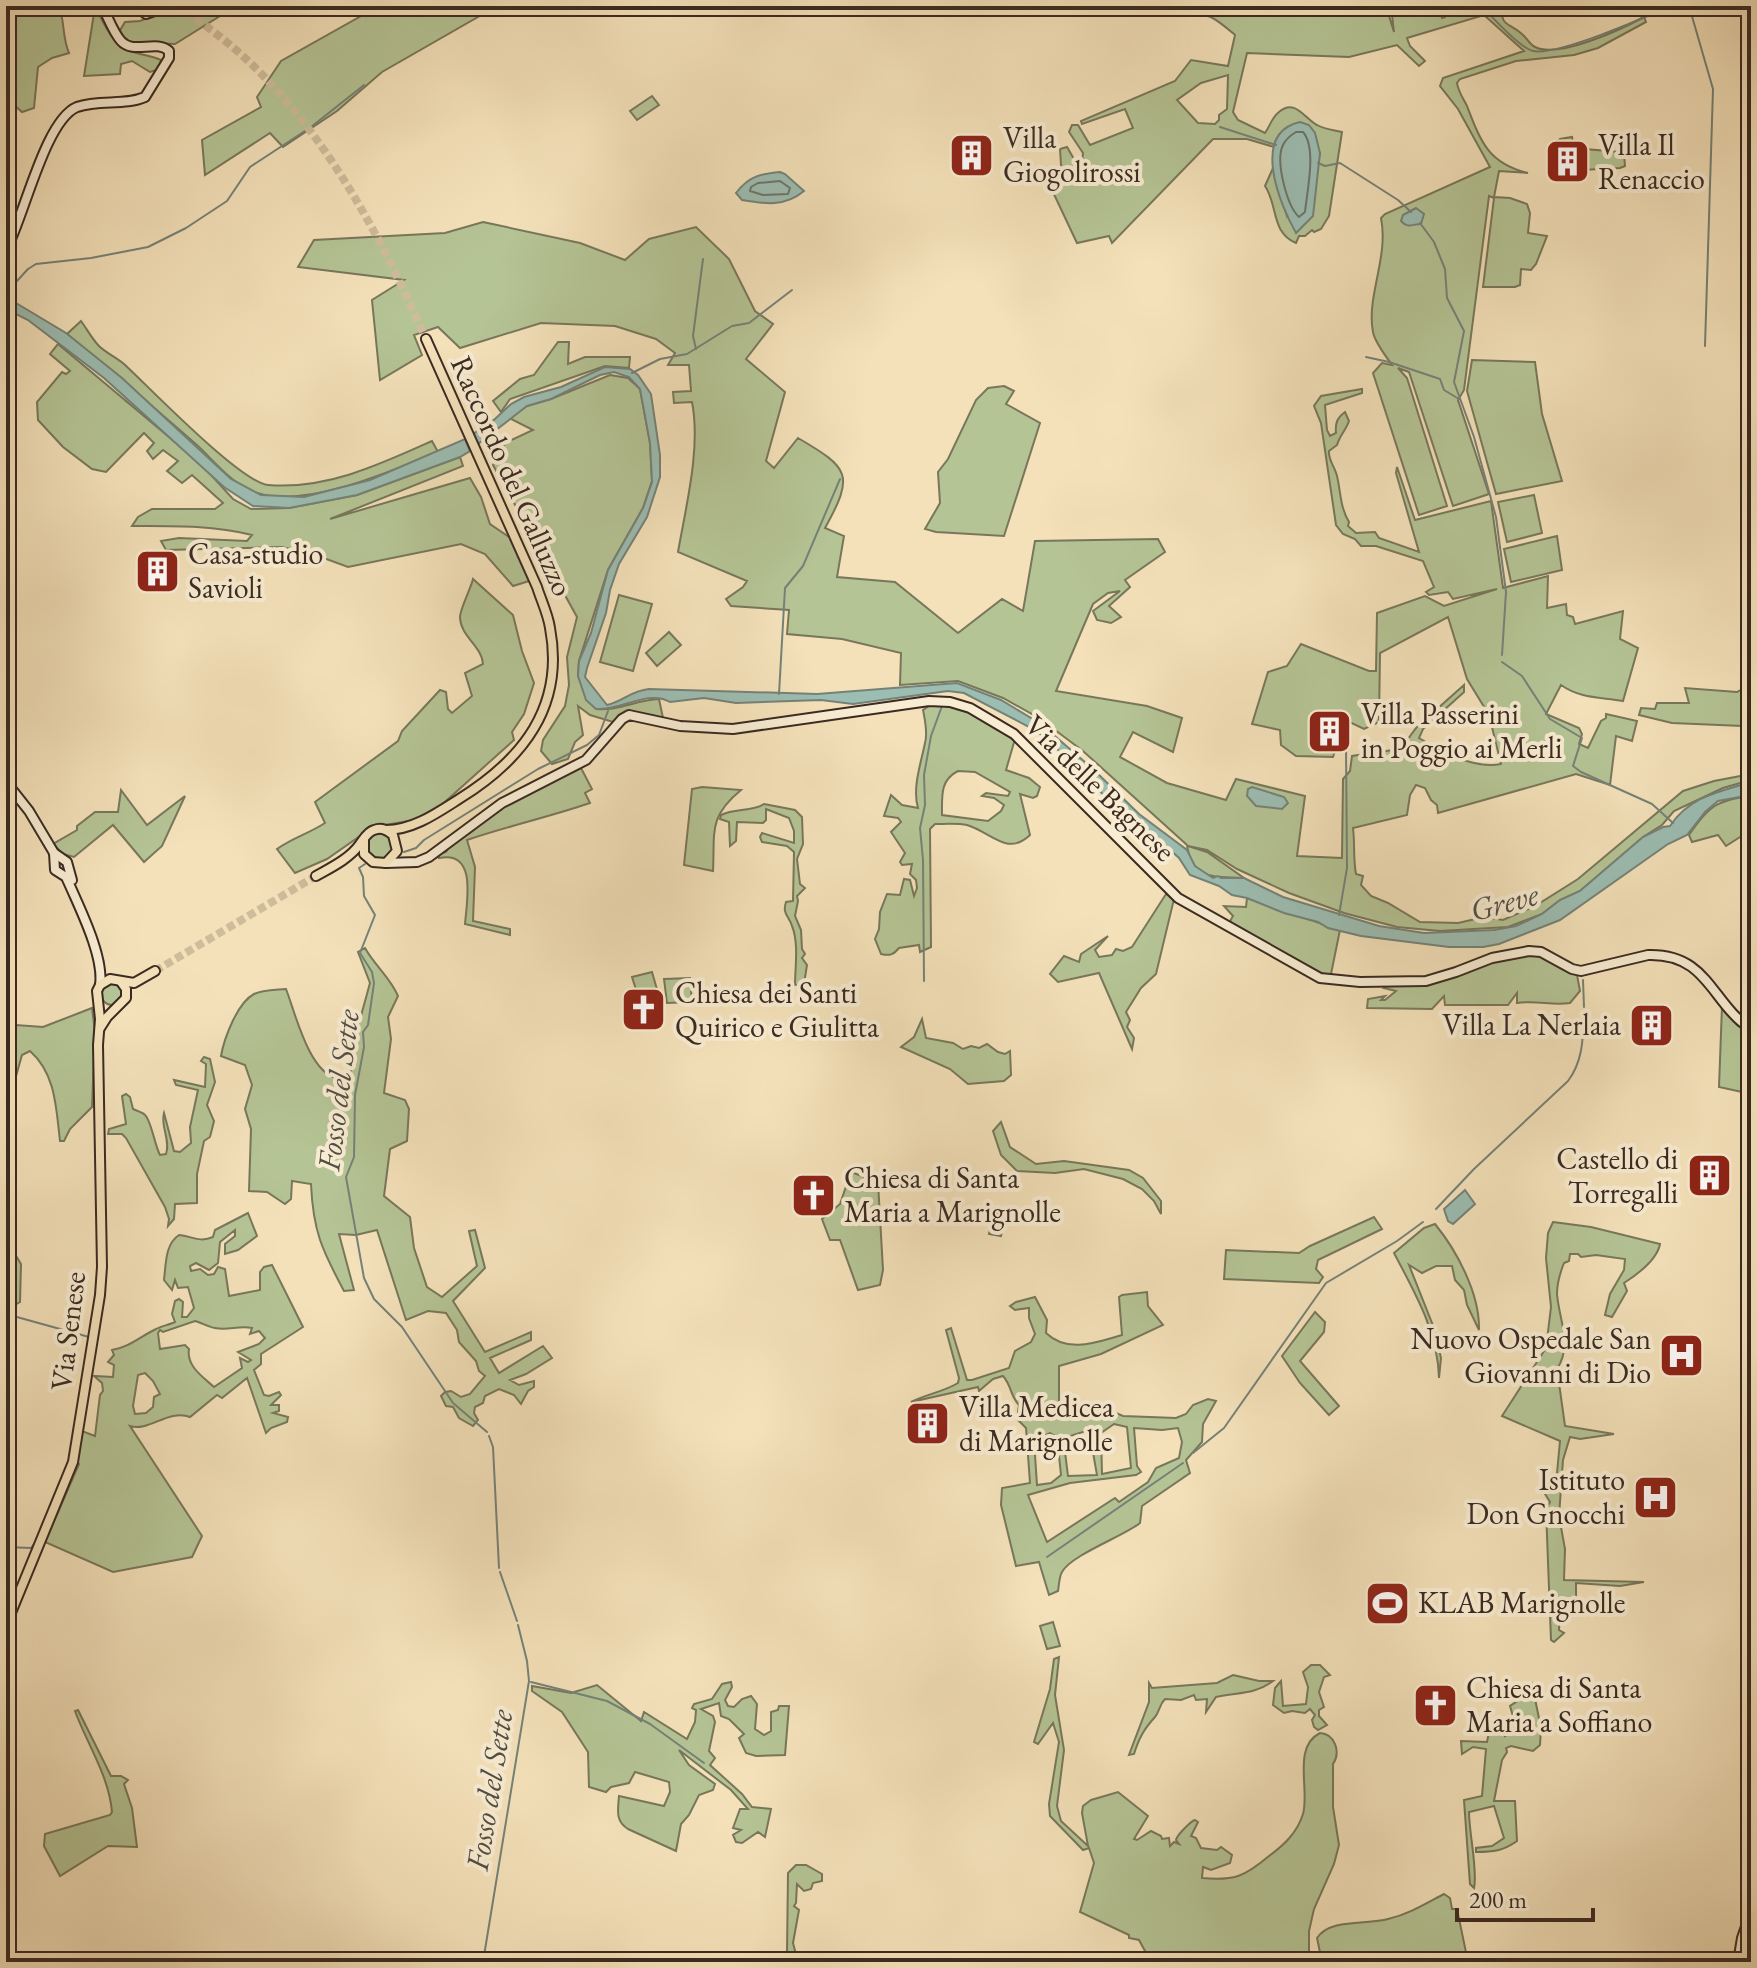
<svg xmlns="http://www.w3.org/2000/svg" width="1757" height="1968" viewBox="0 0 1757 1968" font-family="'EB Garamond',serif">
<rect width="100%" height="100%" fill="#f4e1ba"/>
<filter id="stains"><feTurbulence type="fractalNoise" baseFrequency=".0025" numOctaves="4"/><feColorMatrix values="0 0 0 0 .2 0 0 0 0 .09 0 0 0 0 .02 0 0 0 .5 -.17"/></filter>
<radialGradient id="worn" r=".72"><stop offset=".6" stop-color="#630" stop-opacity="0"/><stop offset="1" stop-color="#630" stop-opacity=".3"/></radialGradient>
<g fill="#b5c495" stroke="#78775b" stroke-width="2" fill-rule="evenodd">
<path d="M 6,6 L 59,6 C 65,22 62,37 69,53 L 52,58 L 38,67 L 34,108 L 22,112 L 12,103 L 6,121 Z"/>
<polygon points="176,6 236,6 175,44 126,42 119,32 125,22 140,21"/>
<polygon points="379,6 497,6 382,72 337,111 283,147 270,133 205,175 202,140 261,107 257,97 281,61"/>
<path d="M 1173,6 L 1386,6 L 1394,32 L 1391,6 L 1438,6 L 1442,18 L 1445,17 L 1443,6 L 1501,6 C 1502,28 1507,21 1522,34 C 1527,38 1529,44 1535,47 C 1558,59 1622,29 1644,17 L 1646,22 L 1598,48 L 1574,55 L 1516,61 L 1460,79 L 1457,83 C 1458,91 1463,98 1467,106 C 1481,142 1488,163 1528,173 L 1499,171 L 1494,197 L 1510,198 L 1527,204 L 1530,213 L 1528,233 L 1547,236 L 1536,264 L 1531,270 L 1521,269 L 1520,285 L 1515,287 L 1483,287 L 1494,198 L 1489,196 L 1464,390 L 1458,400 L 1489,494 L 1453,506 L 1409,372 L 1398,368 L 1407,378 L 1447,506 L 1419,515 L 1373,373 L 1382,363 L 1392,365 C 1386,356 1375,343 1373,332 C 1366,297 1389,257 1381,218 L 1385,214 L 1490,167 L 1458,109 L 1440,86 L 1443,78 L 1524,51 L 1484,15 L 1407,38 L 1410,46 L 1425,61 L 1419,66 L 1397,45 L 1349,57 L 1247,53 L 1233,112 L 1238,120 L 1265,133 C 1270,126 1272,117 1279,112 C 1295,98 1304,118 1317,125 C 1324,129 1333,130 1342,132 L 1329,216 L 1321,229 L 1314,232 L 1312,230 L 1305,236 L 1299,236 L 1296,243 C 1271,233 1278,205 1265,186 L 1273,168 L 1287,216 L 1316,171 L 1320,153 L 1276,140 L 1274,147 L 1247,139 L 1213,139 L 1112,243 L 1109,236 L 1077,243 L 1052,190 L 1046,187 L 1047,170 L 1052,168 L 1062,180 L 1060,149 L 1067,147 L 1078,166 L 1082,162 L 1083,153 L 1069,132 L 1072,125 L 1078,125 L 1090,145 L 1133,128 L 1125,109 L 1082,124 L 1081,121 L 1175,81 L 1191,60 L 1228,66 L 1235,35 C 1214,17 1209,12 1181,14 ZM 1228,75 L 1227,109 L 1219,115 L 1219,120 L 1215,124 L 1198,123 L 1177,100 L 1201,83 Z"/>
<path d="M 95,7 C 103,21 112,44 128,50 C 139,55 150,55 161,60 L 160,69 L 150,72 L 132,61 L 121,64 L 120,74 L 84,76 Z"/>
<polygon points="652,96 659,105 637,120 630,111"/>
<polygon points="1572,137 1574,148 1619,152 1624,155 1625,166 1620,168 1582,170 1580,167 1586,160 1584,157 1578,157 1571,150 1556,143 1560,139"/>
<path d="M 483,222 L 580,243 L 625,260 L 649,239 L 696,227 L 729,259 L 755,311 L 773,324 L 746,359 L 785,392 L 766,461 L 774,468 L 798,438 C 849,468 855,474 825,528 L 844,536 L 837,577 L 895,582 L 958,633 L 1002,599 L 1023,611 L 1035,541 L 1158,539 L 1165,552 L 1125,580 L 1130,587 L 1109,606 L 1121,617 L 1111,623 L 1097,620 L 1093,611 L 1120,591 L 1108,593 L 1093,604 L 1056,691 L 1147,706 L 1182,718 L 1173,752 L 1133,732 L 1120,757 L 1167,783 L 1226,800 L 1236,779 L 1305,796 L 1297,856 L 1342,858 L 1343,779 L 1350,771 L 1352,756 L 1400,749 C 1411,737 1413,729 1427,716 L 1425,705 L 1437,709 L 1464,685 L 1464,692 L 1423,729 L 1419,738 C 1442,752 1473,769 1501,764 L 1489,715 L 1467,679 L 1448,617 L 1380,653 L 1379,722 L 1364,729 L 1341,718 L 1340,722 L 1349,730 L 1345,742 L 1337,744 L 1333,757 L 1296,756 L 1281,745 L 1280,730 L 1252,724 L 1268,672 L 1287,666 L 1301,644 L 1369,671 L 1376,671 L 1377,613 L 1425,596 L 1444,606 L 1497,589 L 1453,599 L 1448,592 L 1429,595 L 1426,592 L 1434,587 L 1423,561 L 1376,546 L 1361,546 L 1355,539 L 1343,534 L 1336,525 L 1321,423 L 1314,406 L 1321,396 L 1362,389 L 1362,393 L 1325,405 L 1327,430 L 1330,436 L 1336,433 C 1335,423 1337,418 1345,412 L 1349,421 C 1346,430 1340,435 1337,445 L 1329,451 C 1328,460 1335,467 1337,476 C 1341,493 1340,507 1349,522 L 1348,526 L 1356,533 L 1375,532 L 1379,538 L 1419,552 L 1396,473 L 1397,467 L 1415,520 L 1491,501 L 1503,588 L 1548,576 L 1547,608 L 1566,604 L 1567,615 L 1573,617 L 1575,624 L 1623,611 L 1620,639 L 1638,648 L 1623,701 C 1600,697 1581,699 1561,685 L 1546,714 L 1579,728 L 1582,734 L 1579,744 L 1588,748 L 1601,721 L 1606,718 L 1606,714 L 1637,721 L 1632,741 L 1616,736 L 1610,785 L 1576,774 L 1438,813 L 1437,805 L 1431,800 L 1425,788 L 1416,785 L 1410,795 L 1407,815 L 1353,828 C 1355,844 1353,858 1356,874 L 1363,876 L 1361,885 L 1371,896 L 1388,903 L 1420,922 L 1458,923 L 1484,917 L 1503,920 L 1535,906 L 1578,879 L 1683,791 L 1714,781 L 1751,774 L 1751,780 L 1723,788 L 1674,811 L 1662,825 L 1643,837 L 1580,891 L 1560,900 L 1542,914 L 1508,927 L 1440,931 L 1397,927 L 1344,913 L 1289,893 L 1237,869 L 1207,850 L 1188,846 L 1207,852 L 1244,878 C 1216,876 1192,882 1187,845 L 1083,751 L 1039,718 L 1003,698 L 958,681 L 900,685 L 901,653 L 842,639 L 787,634 L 789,610 L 731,606 L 726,599 L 743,587 L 747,581 L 678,552 C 686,506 701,448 692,402 L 674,403 L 673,392 L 691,391 L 689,365 L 668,365 L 675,353 L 656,339 L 615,326 L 541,323 L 460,348 L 438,327 L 414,335 L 422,355 L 380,380 L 372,300 L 404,280 L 298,267 L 314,240 L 445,233 Z"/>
<path d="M 81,321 C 87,329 92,339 99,346 C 106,353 116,357 124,364 C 149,387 240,482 268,485 C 326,490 381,464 432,441 L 438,452 C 392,471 310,507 261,494 C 234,487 217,464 198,446 C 155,408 111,371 67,334 Z"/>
<polygon points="558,342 569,342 568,364 585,357 630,357 629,368 605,366 510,399 501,412 493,401 520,379 534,375"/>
<path d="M 58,344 L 200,463 L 233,499 L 251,509 L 289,508 L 357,495 L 460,457 L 463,466 L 330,519 L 470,478 L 481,497 L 490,524 L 512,539 L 529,581 L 513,586 L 485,554 L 461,544 L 348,567 L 310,553 L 281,547 L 166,550 L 161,541 L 179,538 L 247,541 L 252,535 C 212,525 172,526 132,526 L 138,517 L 152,509 L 215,509 L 223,503 L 192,475 L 182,483 L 167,471 L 178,461 L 163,450 L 153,459 L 147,451 L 154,443 L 144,433 L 106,472 L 92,469 L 63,447 L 38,420 L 37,402 L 62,372 L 66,374 L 70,371 L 50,354 Z"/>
<polygon points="1472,360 1535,362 1542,414 1562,481 1496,494 1467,391"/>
<path d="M 610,375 L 628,378 L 640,389 L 650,443 L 652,481 L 643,508 L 608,570 L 579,661 L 578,676 L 596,709 C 619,711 636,700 659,699 L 663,718 L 626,712 L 613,722 L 590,715 L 578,706 L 583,735 L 575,742 L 568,759 L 552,764 L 541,751 L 543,740 L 565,706 L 569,685 L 567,657 L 577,617 L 493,465 L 505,443 L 533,430 L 509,418 L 527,406 L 551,399 Z"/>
<polygon points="1004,386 1014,391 1006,404 1040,423 1004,536 936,532 925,529 940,503 938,472 948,459 976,400 988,388"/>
<polygon points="1534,495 1542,533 1507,542 1498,502"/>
<polygon points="1557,536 1562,570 1511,582 1504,549"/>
<path d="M 473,579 L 513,615 L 522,651 L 534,683 L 524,714 L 512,732 L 514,740 L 427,818 L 373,827 L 327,859 L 295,873 L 277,849 C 294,837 308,834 325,823 L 315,802 L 398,741 L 402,731 L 440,690 L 446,692 L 448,709 L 452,713 L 472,696 L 465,673 L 483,664 C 482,646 460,636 460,617 C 460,609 471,588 473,579 Z"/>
<polygon points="619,595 652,604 633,671 600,662"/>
<polygon points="669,632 681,645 657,666 646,653"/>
<polygon points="1751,684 1751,703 1742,709 1742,726 1672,723 1639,715 1641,708 1655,709 1657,703 1689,703 1685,688 1737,692"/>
<path d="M 932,704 C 971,708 983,718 1015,739 L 1006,770 L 1029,778 L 1040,787 L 1037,796 L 1033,798 L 1020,794 L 1030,835 C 1007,857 991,832 967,825 C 958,823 945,824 935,824 L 930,829 L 931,947 L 920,952 L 919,945 L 899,948 C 893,955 890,956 881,954 L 875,939 L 879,929 L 880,912 L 887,894 L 900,895 L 904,879 L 910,880 L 914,896 L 917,888 L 916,880 L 910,874 L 912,864 L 902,865 L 900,862 L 905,853 L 891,832 L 901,822 L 898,818 L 884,816 L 891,795 L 902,805 L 918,808 C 912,788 921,763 925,743 C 928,733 925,720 923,710 ZM 958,771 L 975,772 L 1010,792 L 1008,796 L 986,793 L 982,796 L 994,798 L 1004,805 L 1001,811 L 988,821 L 942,815 C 942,796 940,780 958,771 Z"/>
<path d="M 581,768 L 592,789 L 585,793 L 590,803 C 549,817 508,826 467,840 L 475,867 L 473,921 L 510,929 L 510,935 L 465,924 C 467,900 477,850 439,858 L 439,854 L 446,852 C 466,818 545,787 581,768 Z"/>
<path d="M 702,787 L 741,790 C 708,817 715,832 713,871 L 684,865 L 692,789 Z"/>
<polygon points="121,790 147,825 185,796 162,846 144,862 113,825 74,857 63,854 53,844 77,830 77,826 95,812 118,812"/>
<path d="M 1751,796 L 1751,830 L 1726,846 L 1718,835 L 1692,842 L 1689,835 C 1708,807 1716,800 1751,796 Z"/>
<path d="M 764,804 L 795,810 L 802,817 L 803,844 L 797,859 L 800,884 L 805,888 L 797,896 L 798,901 L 795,916 L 801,930 L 802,949 L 805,954 L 802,958 L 807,965 L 804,984 L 795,985 C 795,968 799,943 792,926 C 789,916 782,914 786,902 L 793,901 L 794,852 L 787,846 L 762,842 L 760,837 L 762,833 L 794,843 L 794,831 L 789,818 L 766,809 L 766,820 L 763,823 L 737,822 L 736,841 L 730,846 L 729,822 L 720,819 L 721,815 C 735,808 751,812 764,804 Z"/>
<circle cx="380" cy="846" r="14"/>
<polygon points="1166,894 1174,899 1156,974 1141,988 1126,1012 1130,1020 1127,1027 1134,1038 1132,1049 1099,973 1058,982 1050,974 1064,956 1079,962 1081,954 1108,936 1095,950 1099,957 1112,955 1116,949 1123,951 1132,947"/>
<polygon points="1247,898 1340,930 1331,974 1327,976 1229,923 1233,916 1224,906 1246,907"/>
<path d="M 365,948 C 375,966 390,977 398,996 L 388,1017 L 391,1039 L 384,1093 L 405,1100 L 409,1109 L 407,1141 L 390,1149 L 384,1196 L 410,1217 L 414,1248 L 427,1287 L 442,1297 L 477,1266 L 469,1231 L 475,1230 L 485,1268 L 453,1301 L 485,1352 L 531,1332 L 531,1340 L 490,1358 L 499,1373 L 543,1346 L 552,1358 L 526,1374 L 510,1380 L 519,1385 L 534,1381 L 534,1387 L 528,1391 L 521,1404 L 514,1395 L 499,1389 L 485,1396 L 483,1403 L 475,1407 L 474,1413 L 478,1420 L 473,1426 L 459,1418 L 453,1407 L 446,1406 L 441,1396 L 445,1392 L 451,1391 L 461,1397 L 470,1394 L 485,1376 L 479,1371 L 476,1361 L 459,1342 L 457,1330 L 446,1313 L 428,1311 L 406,1320 L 377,1230 L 356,1235 L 339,1234 L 354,1290 L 344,1291 C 322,1250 313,1231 311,1184 L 292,1181 L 291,1199 L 285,1204 L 267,1192 L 249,1191 L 251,1129 L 245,1109 L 252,1085 L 245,1065 L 221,1056 C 224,1039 237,1003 254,994 C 262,990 277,990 286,989 C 295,1012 309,1073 337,1078 C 341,1078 346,1077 350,1076 L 359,1023 L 370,983 L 358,952 Z"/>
<path d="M 1525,955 L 1537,955 L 1577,975 L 1580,991 L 1570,1003 C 1552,1006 1538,1000 1517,1003 L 1517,993 L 1508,1005 L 1445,1005 L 1444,996 L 1432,1009 L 1367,1008 L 1368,999 L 1385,996 L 1381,1000 L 1385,1000 L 1396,991 L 1384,988 L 1387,986 L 1435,983 L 1494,960 Z"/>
<polygon points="652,972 658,993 639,999 632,977"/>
<polygon points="690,978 692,1002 667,1003 664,979"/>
<circle cx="112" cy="994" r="11"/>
<polygon points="1722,1006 1737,1025 1751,1034 1751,1094 1719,1087"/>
<path d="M 92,1008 L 95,1032 L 92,1107 L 70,1129 L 64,1141 L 60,1141 C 56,1108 56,1074 30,1051 L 22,1055 L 13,1087 L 12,1089 L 8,1089 L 8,1078 L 12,1072 L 16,1025 L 43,1027 Z"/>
<polygon points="922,1019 926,1038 953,1043 963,1049 971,1046 979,1048 987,1044 998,1052 1005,1054 1010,1051 1011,1075 1004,1081 968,1084 950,1069 901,1047 914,1037"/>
<path d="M 204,1057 L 210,1059 L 215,1082 L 207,1105 L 214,1121 L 210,1137 L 204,1141 L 197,1174 L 197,1203 L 175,1204 L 174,1219 L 168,1226 L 169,1219 L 165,1207 L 126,1138 L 122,1134 L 108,1134 L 109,1129 L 126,1124 L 122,1096 L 126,1094 L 130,1097 L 133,1109 C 137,1111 142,1112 145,1115 C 151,1120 155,1146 160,1155 L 166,1154 C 171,1140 160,1126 164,1113 L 174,1151 L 180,1152 L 191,1143 L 190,1127 L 198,1090 L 176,1085 L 174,1080 L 205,1087 L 206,1064 L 201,1061 Z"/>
<polygon points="1001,1122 1010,1147 1036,1164 1064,1161 1129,1170 1143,1178 1161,1201 1161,1214 1154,1201 1142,1189 1123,1179 1084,1169 1055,1173 1017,1171 1001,1155 993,1131"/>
<polygon points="851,1172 878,1182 883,1270 880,1285 858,1290 840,1240 830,1240 822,1219 840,1204"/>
<polygon points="994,1212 1005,1214 1001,1236 989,1234"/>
<path d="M 248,1213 L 257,1236 L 238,1250 L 225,1254 L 225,1244 L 235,1236 L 235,1230 L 220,1242 L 218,1263 L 209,1270 L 196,1263 L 190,1266 L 191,1271 L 200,1269 L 208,1275 L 214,1274 L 218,1267 L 225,1269 L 229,1296 L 260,1290 L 260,1272 L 264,1267 L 272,1265 L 303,1327 L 261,1354 L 261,1364 L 254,1370 L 264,1395 L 269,1396 L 279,1392 L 281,1395 L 271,1405 L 279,1405 L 279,1411 L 273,1413 L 288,1417 L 287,1422 L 271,1428 L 266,1433 L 247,1378 L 222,1398 L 217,1395 L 190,1417 C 168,1409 149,1432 130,1426 L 202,1536 L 192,1557 L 113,1572 L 45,1542 L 79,1464 L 77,1461 L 82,1431 L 95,1436 L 100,1395 L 103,1391 L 102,1383 L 94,1376 L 113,1377 L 114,1365 L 108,1362 L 114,1355 L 112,1350 C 130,1347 141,1336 156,1329 C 161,1326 169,1325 175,1322 L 172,1314 L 175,1301 L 179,1299 L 183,1302 L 182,1317 L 187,1317 L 194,1308 L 188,1287 L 178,1288 L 175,1280 L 172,1290 L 164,1280 C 166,1264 165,1244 179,1235 C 192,1236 199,1243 213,1237 L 215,1230 ZM 195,1321 C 202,1323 209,1327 215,1328 C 228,1331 239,1325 252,1328 L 250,1334 L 259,1331 L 265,1338 L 259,1344 L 238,1352 L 251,1360 L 248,1362 L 240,1358 L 242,1368 L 214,1387 C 203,1377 186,1366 189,1349 L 185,1345 L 160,1349 L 158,1333 L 160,1330 L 163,1332 ZM 145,1373 L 153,1381 L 160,1394 L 154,1397 L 153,1407 L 146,1413 L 135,1414 L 133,1406 L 138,1375 Z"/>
<polygon points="1374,1217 1382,1229 1318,1260 1316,1269 1323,1277 1319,1283 1224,1279 1226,1250 1299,1253 1310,1246"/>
<path d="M 1553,1222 L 1591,1227 L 1660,1244 C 1657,1260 1638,1274 1624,1283 L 1627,1291 L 1612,1317 L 1605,1315 L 1610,1294 L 1624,1270 L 1625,1259 L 1596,1255 L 1581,1257 L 1578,1254 L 1570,1254 L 1569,1261 L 1564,1263 C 1560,1273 1557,1283 1557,1294 C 1559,1320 1573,1345 1557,1369 L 1565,1426 L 1614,1434 L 1580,1439 L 1570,1437 L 1563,1460 L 1559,1516 L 1565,1549 L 1564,1580 L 1644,1582 L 1620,1586 L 1576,1583 L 1576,1600 L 1560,1610 L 1559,1630 L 1564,1633 L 1554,1642 L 1551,1640 L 1546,1509 L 1550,1502 L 1545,1494 L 1551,1488 L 1550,1479 L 1557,1473 L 1560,1441 L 1502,1416 L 1546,1348 L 1551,1307 L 1546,1258 L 1548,1233 Z"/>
<path d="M 1435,1224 C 1457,1251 1480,1294 1479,1330 L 1467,1305 L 1464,1290 L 1455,1280 L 1452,1266 L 1436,1266 L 1422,1273 L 1409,1265 L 1434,1328 L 1441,1358 L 1439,1378 C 1438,1332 1415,1293 1394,1253 L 1424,1228 Z"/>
<polygon points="12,1249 21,1264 20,1302 10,1308 8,1318 6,1250"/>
<path d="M 1147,1292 L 1148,1306 L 1163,1325 L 1101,1354 L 1059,1366 L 1059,1404 L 1063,1409 L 1095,1404 L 1123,1416 L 1176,1418 L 1186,1414 L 1193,1405 L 1208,1399 L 1216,1401 L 1203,1424 L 1202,1442 L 1186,1460 L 1190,1473 L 1142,1506 L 1140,1523 C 1124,1536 1071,1555 1062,1572 C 1059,1577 1059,1586 1058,1591 L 1049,1595 L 1039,1562 L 1016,1566 L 1001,1505 L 1002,1488 L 1030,1483 L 1026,1428 L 1017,1419 L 1019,1405 C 1010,1396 1012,1386 1003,1376 L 993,1379 L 979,1391 L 978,1387 L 911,1402 C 927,1394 943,1392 958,1383 L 959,1378 L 946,1330 L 951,1328 L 967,1380 L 972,1380 L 1009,1368 L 1015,1351 L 1031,1342 L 1035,1334 L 1029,1318 L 1029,1308 L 1015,1310 L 1010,1306 L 1016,1302 L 1035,1297 L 1047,1320 L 1046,1333 C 1068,1354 1097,1342 1122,1335 L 1119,1297 L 1122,1295 ZM 1114,1424 L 1127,1427 L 1131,1468 L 1102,1474 L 1101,1433 ZM 1134,1428 L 1162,1430 L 1178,1428 L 1182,1442 L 1179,1458 L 1156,1468 L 1148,1482 L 1119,1502 L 1115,1498 L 1047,1542 L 1028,1495 L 1070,1483 L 1136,1475 L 1141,1472 L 1137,1466 ZM 1089,1430 L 1097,1475 L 1068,1476 L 1064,1444 L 1070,1436 ZM 1050,1433 L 1057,1437 L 1061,1475 L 1051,1483 L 1037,1485 L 1034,1440 Z"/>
<polygon points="1315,1312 1325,1322 1324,1332 1300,1361 1339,1406 1329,1415 1300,1383 1282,1356"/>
<polygon points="1053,1622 1060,1646 1047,1649 1040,1626"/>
<path d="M 1059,1657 L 1055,1695 L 1064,1750 L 1057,1806 L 1061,1821 L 1088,1846 L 1082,1813 L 1083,1806 L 1091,1800 L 1118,1792 L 1148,1816 L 1134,1839 L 1137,1840 L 1151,1831 L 1161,1836 L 1162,1839 L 1169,1838 L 1170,1846 L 1174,1842 L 1179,1844 L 1176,1840 C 1177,1835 1191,1821 1195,1820 L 1198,1822 L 1191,1836 L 1196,1838 L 1201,1848 L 1217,1850 L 1221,1847 L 1232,1855 L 1230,1863 L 1211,1870 L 1203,1867 L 1202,1878 C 1234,1881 1244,1877 1269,1856 C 1284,1845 1297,1833 1303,1814 C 1310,1790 1292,1747 1320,1733 C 1335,1734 1341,1752 1333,1764 L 1333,1807 L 1339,1845 L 1334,1864 L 1314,1909 L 1309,1931 L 1309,1962 L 1151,1962 L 1139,1940 L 1129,1938 L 1129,1935 L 1080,1912 L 1094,1863 L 1089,1848 L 1083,1850 L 1050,1816 L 1049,1804 L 1059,1742 L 1053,1723 L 1038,1744 L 1034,1742 L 1050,1689 L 1054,1659 Z"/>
<polygon points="1311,1665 1320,1665 1330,1675 1324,1677 1319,1692 1324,1707 1319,1710 1319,1716 1327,1725 1318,1730 1314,1727 1312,1720 1315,1715 1310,1709 1305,1713 1292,1711 1284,1713 1273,1705 1275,1688 1281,1681 1283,1706 1306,1704 1308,1687 1303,1672"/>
<path d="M 1233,1675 L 1259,1681 L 1273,1681 C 1254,1695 1238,1692 1216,1697 L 1206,1712 L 1207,1699 L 1196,1700 L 1194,1695 L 1181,1700 L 1165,1699 C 1159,1705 1160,1711 1155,1717 C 1144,1729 1139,1738 1134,1754 L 1129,1755 L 1149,1702 L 1149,1683 L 1152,1688 L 1217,1683 Z"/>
<path d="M 731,1682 L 732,1687 L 725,1700 L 728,1706 L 734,1707 L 742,1699 L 751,1696 L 757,1704 L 755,1729 L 764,1735 L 771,1731 L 771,1712 L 778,1710 L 779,1706 L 789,1706 L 785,1755 L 756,1756 L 746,1753 L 739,1738 L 744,1734 L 729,1719 L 721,1716 L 719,1703 L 701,1709 L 713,1716 L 715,1722 L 709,1751 L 715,1758 L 710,1765 L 742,1794 L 752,1807 L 771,1809 L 765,1837 L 758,1832 L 742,1843 L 736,1842 L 733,1835 L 741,1830 L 733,1828 L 740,1809 L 748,1809 L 731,1790 L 679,1750 L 689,1765 L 715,1784 L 713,1790 L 699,1795 L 689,1815 L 681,1824 L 676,1851 L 628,1829 C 615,1821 618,1810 619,1796 L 664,1806 L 670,1792 L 669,1782 L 635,1772 L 629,1783 L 611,1787 L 606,1792 L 589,1787 L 588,1752 L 562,1712 L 532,1691 L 532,1686 L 571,1693 L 597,1685 L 641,1721 L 644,1712 L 687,1739 L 695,1722 L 696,1710 L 692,1708 L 694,1704 L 712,1699 L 722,1684 Z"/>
<path d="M 1532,1684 L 1541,1728 L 1540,1745 L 1533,1751 L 1511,1746 L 1506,1748 L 1507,1752 L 1502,1760 L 1494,1801 L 1515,1801 L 1517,1841 C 1503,1851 1493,1852 1476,1852 L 1476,1848 L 1492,1846 L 1504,1838 L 1494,1806 L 1469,1812 C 1469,1833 1478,1871 1474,1888 L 1470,1884 L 1464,1800 L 1482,1796 L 1486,1749 L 1473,1747 L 1462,1754 L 1461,1741 L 1487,1742 L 1491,1722 L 1497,1729 L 1505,1731 L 1505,1736 L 1512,1732 L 1515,1723 L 1510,1706 L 1525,1696 Z"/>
<path d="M 78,1710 L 111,1776 L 121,1776 L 128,1780 L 124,1784 L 132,1808 L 137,1847 L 108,1846 L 60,1876 L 44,1846 L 45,1834 L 110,1815 L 112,1812 C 109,1776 87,1744 75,1711 Z"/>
<polygon points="796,1865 806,1865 822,1874 822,1881 813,1883 811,1889 804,1891 797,1884 796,1903 794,1906 799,1910 793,1943 798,1962 789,1962 787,1953 788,1873"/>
<path d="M 1444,1894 L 1450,1898 L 1452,1909 L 1457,1909 L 1468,1962 L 1322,1962 L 1317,1938 C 1330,1918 1367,1925 1388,1919 C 1409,1914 1425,1904 1444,1894 Z"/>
</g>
<g fill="#9cbdb2" stroke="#758278" stroke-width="2">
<path d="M 1300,122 L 1309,125 L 1315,133 L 1320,153 L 1313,216 L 1296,233 C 1280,205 1250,133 1300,122 Z"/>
<path d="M 780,172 L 785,174 L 804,191 C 785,207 765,204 742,200 L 736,193 C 749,176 760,174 780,172 Z"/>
<path d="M 1416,208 L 1424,214 L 1421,224 C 1412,224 1408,229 1401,221 L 1403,215 Z"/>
<polygon points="6,297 66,333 122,378 231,479 261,495 304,497 370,480 465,439 470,451 460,457 357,495 289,508 253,506 224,487 104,378 28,320 6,309"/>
<path d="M 605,367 L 630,369 L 638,375 L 651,394 L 660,455 L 660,477 L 647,517 L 619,564 L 610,590 L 606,613 L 587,668 L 585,677 L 607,705 C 624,701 630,691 649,689 L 817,694 L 957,683 L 1001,700 L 1041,724 L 1093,769 L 1139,814 L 1187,850 L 1195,866 L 1213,878 L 1218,876 L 1221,878 L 1244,878 L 1283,897 L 1379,926 L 1424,933 L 1494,930 L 1516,926 L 1542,914 L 1560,900 L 1580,891 L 1643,837 L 1663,827 L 1670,826 C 1690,796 1719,792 1751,782 L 1751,795 L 1718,801 L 1705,812 L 1687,835 L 1668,844 L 1560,920 L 1499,944 L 1483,947 L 1449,947 L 1361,936 L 1328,928 L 1318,922 L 1284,913 L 1247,898 L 1232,895 L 1219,886 L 1190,875 L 1179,858 L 1167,847 L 1141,832 L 1048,740 L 1033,729 L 964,693 L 948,691 L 853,704 L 821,700 L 736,703 L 704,698 L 670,702 C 649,689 620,711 596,709 L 586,700 L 578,676 L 579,661 L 591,633 L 608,570 L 643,508 L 652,482 L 650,443 L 640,389 L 629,377 L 614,372 L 600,375 L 551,399 L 527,406 L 478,444 L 473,434 L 495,419 L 511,404 L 524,397 L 561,387 Z"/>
<polygon points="1252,787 1284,797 1288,803 1282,809 1256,806 1247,796 1248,789"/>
<polygon points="1465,1190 1475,1204 1453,1224 1448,1221 1444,1209"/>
</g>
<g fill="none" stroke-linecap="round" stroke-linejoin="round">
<g stroke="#6b746a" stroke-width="2">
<path d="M 1296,132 L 1303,132 C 1317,148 1307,191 1305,212 L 1299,217 C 1287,206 1275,161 1283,145 C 1286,139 1291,135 1296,132 Z"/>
<polygon points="780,181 790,188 788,194 763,195 750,191 751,187 758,183"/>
</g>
<g stroke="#758278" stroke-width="2">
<path d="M 1482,6 C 1492,17 1520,48 1533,51 C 1557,56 1645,18 1668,6"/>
<polyline points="1689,6 1713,89 1705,346"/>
<polyline points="1220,127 1276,145"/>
<polyline points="1318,163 1325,166 1340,163 1398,200 1411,212"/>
<polyline points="1420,223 1434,242 1445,269 1447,298 1464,331 1454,382 1474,437 1496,517 1506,592 1502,655"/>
<polyline points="6,293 28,269 36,264 91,258 148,247 186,228 227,201 250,167 311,127 364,85"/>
<polyline points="696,349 693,336 703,259"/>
<polyline points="1366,357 1389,362 1440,379 1444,390 1459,399"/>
<polyline points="632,373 660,359 687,354 732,326 749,323 792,290"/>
<polyline points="1502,662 1522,676 1550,719 1582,738 1573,766 1581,772 1652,804 1673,823"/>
<polyline points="779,694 785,588 803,566 840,479"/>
<polyline points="404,852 416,848 424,840 538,769 587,745 599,735 608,711"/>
<polyline points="365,864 359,868 363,877 364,896 375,915 360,953 372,972 374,983 368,1025 363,1032 364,1047 355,1095 354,1157 346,1177 364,1278 374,1299 402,1327 453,1403 487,1432"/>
<polyline points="1339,915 1347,868 1346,745"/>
<polyline points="1583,980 1584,1007"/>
<polyline points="924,981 923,860 920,828 925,805 924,775 931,736 942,706"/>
<path d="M 1436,1209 L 1474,1169 L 1568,1081 C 1583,1061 1583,1038 1584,1015"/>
<polyline points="6,1314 89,1337"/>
<polyline points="489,1436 493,1447 499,1568"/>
<polyline points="1193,1453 1224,1428 1326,1283 1397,1241 1423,1222"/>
<polyline points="68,1464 76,1419"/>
<polyline points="6,1547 31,1548 37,1540"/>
<polyline points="1047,1557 1183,1463"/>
<polyline points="500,1572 517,1621"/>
<polyline points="531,1682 607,1701 650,1724 704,1763"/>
<polyline points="483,1962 529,1681 527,1661 518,1625"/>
</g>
<g stroke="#cfbc9b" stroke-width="8" stroke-dasharray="8 4" stroke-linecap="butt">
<path d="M 175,6 C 297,77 371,214 426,339"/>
<polyline points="155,971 316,876"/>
</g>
<defs>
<g id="secondary">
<polyline points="135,6 146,14 169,6"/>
<path d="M 6,250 C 24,217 45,120 77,107 C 99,99 125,106 145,97 L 169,58 L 169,51 C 156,39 134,55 121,41 C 113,32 108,17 102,6"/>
<path d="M 6,782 L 29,811 L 54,853 L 55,870 L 66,877 L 71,888 C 82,913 104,958 100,985"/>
<polyline points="54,853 67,862 72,880"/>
<path d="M 386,863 L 417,862 L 429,857 L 502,803 L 586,760 L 622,719 L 629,715 L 680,726 L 733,729 L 929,701 L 950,702 L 970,708 L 1014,734 L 1178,898 L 1320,978 L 1360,982 L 1426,981 L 1456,972 L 1492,958 L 1529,951 L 1541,952 L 1572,969 L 1581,971 L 1648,955 C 1708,953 1711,1003 1751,1029"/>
<polyline points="1738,1962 1742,1938 1751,1912"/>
</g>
<g id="primary">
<path d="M 386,830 C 413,830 437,813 459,799 C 522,760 565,707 550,628 C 548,614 541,600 537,587 L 426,339"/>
<path d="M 316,876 C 332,867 349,859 360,844 C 364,839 367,832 374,830 C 382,827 387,830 393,835 L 397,851 L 386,863 L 373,862 L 364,854 L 364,840"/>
<polyline points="100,1028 107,1017 126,998 126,989 121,982"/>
<polyline points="6,1625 73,1462 100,1295 102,1267 98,1045 100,1019 97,991 100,985 110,979 134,983 155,971"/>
</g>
</defs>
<use href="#secondary" stroke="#3a2a21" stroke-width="12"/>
<use href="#primary" stroke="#3a2a21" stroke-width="12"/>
<use href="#secondary" stroke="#f8ecd2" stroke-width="8"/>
<use href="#primary" stroke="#f4e1ba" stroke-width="8"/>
</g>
<defs>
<symbol id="building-square" viewBox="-11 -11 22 22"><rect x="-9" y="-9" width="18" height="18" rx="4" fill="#8f2418" stroke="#f8ecd2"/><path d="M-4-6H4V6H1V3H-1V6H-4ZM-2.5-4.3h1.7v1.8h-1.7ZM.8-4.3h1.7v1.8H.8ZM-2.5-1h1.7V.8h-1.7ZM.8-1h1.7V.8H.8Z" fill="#fff"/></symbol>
<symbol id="church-square" viewBox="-11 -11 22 22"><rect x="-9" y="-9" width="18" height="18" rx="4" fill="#8f2418" stroke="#f8ecd2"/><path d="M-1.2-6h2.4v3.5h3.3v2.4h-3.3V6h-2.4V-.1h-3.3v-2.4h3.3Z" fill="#fff"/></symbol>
<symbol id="hospital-square" viewBox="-11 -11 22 22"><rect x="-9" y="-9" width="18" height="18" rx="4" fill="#8f2418" stroke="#f8ecd2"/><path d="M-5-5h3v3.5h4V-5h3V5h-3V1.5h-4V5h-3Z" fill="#fff"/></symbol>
<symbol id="stadium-square" viewBox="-11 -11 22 22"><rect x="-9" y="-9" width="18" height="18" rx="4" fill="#8f2418" stroke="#f8ecd2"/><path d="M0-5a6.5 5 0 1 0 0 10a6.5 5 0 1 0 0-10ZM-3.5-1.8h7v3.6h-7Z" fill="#fff"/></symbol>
</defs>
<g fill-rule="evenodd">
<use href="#building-square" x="946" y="130" width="51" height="51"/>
<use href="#building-square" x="1542" y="136" width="51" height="51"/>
<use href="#building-square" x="132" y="546" width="51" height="51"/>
<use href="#building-square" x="1304" y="706" width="51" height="51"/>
<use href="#church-square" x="618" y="984" width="51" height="51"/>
<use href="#building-square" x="1626" y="1000" width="51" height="51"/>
<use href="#building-square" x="1684" y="1150" width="51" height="51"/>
<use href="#church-square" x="788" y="1170" width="51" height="51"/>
<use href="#hospital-square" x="1656" y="1330" width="51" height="51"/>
<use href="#building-square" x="902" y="1398" width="51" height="51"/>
<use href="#hospital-square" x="1630" y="1472" width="51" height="51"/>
<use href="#stadium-square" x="1362" y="1578" width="51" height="51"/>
<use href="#church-square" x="1410" y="1680" width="51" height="51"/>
</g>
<g text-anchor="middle" stroke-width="8" stroke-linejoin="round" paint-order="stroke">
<g font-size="30" fill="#3a2a21" stroke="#f8ecd2" text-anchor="start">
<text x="1003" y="148">Villa<tspan x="1003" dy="34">Giogolirossi</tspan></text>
<text x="1598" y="155">Villa Il<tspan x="1598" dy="34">Renaccio</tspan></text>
<text x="188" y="564">Casa-studio<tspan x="188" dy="34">Savioli</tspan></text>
<text x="1361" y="724">Villa Passerini<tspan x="1361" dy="34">in Poggio ai Merli</tspan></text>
<text x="675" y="1003">Chiesa dei Santi<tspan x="675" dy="34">Quirico e Giulitta</tspan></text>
<text x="1621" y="1035" text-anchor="end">Villa La Nerlaia</text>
<text x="1678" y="1169" text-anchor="end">Castello di<tspan x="1678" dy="34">Torregalli</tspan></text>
<text x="844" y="1188">Chiesa di Santa<tspan x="844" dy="34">Maria a Marignolle</tspan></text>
<text x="1651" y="1349" text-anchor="end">Nuovo Ospedale San<tspan x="1651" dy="34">Giovanni di Dio</tspan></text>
<text x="959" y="1417">Villa Medicea<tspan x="959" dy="34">di Marignolle</tspan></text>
<text x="1625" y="1490" text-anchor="end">Istituto<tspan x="1625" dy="34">Don Gnocchi</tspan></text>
<text x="1418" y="1613">KLAB Marignolle</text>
<text x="1466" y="1698">Chiesa di Santa<tspan x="1466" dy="34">Maria a Soffiano</tspan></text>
</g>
<g font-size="30" fill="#3a2a21" stroke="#f8ecd2">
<text transform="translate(512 476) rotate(66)" y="10">Raccordo del Galluzzo</text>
<text transform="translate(1100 788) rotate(44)" y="10">Via delle Bagnese</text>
<text transform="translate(68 1331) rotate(-83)" y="10">Via Senese</text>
</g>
<g font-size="32" font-style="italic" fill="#524f45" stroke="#f8ecd2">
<text transform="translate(1504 902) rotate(-15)" y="11">Greve</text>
<text transform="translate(338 1090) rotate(-83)" y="11">Fosso del Sette</text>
<text transform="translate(489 1790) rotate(-81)" y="11">Fosso del Sette</text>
</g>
</g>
<rect width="1757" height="1968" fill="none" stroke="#f4e1ba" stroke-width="32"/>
<rect x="8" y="8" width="1741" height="1952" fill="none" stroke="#3a2a21" stroke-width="4"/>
<rect x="16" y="16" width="1725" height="1936" fill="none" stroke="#3a2a21" stroke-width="2"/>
<path d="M1457 1908v12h136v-12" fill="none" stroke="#3a2a21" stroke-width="4"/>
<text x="1469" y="1908" font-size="24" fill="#3a2a21" stroke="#f8ecd2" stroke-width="6" paint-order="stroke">200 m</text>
<rect width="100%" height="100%" filter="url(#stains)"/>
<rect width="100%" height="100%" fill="url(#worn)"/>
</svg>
